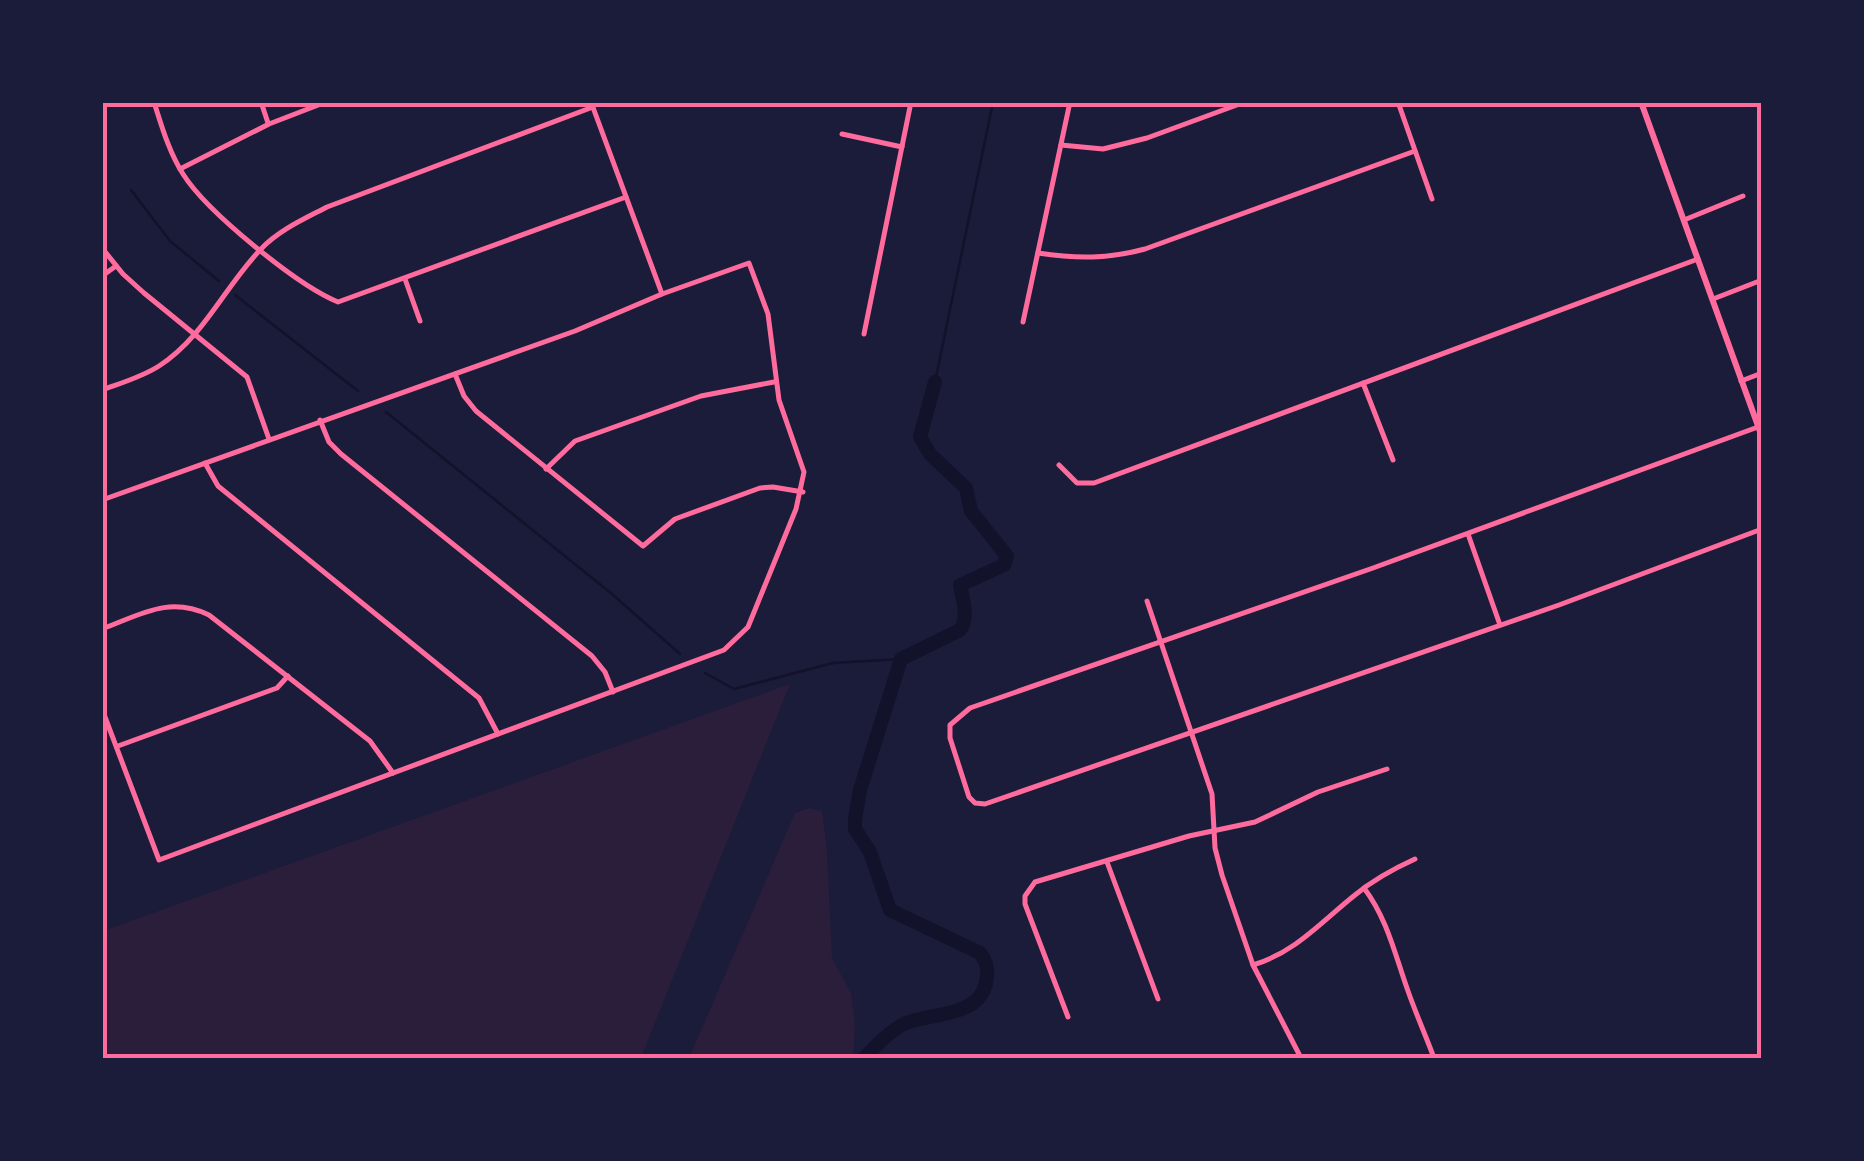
<svg xmlns="http://www.w3.org/2000/svg" width="1864" height="1161" viewBox="0 0 1864 1161" font-family="Helvetica,sans-serif">
<rect width="100%" height="100%" fill="#1b1b3a"/>
<g fill="#2a1e3b">
<polygon points="790,684 641,1058 103,1058 103,931"/>
<polygon points="809,808 822,811 827,851 832,958 851,993 855,1024 853,1058 689,1058 795,813"/>
</g>
<g fill="none" stroke-linecap="round" stroke-linejoin="round">
<g stroke="#12122b" stroke-width="2.5">
<polyline points="131,190 170,241 219,281"/>
<polyline points="235,295 358,391"/>
<polyline points="935,382 993,102"/>
<polyline points="386,412 612,594 680,654"/>
<polyline points="705,673 734,689 833,663 901,659"/>
</g>
<path stroke="#12122b" stroke-width="14" d="M 864,1058 C 876,1046 889,1031 906,1023 C 931,1013 979,1017 986,983 C 988,971 988,963 980,953 L 890,910 L 870,852 L 855,829 L 855,819 L 860,790 L 901,659 L 960,630 C 969,617 963,600 960,585 L 1004,565 L 1007,556 L 971,511 L 966,488 L 930,454 L 920,437 L 935,382"/>
<g stroke="#ff6b9d" stroke-width="5">
<path d="M 154,102 C 162,127 169,152 183,174 C 207,212 297,285 338,302 L 626,197"/>
<polyline points="261,102 268,123"/>
<polyline points="591,102 662,294"/>
<polyline points="1398,102 1432,199"/>
<polyline points="842,134 902,147"/>
<polyline points="1061,145 1103,149 1147,138 1245,102"/>
<polyline points="180,169 269,124 326,102"/>
<polyline points="1684,220 1743,196"/>
<polyline points="102,248 123,274 144,293 247,377 269,439"/>
<path d="M 1038,253 C 1077,259 1108,259 1145,249 L 1415,151"/>
<polyline points="102,276 116,266"/>
<polyline points="405,279 420,321"/>
<polyline points="1713,299 1762,280"/>
<polyline points="1023,322 1070,102"/>
<polyline points="864,334 911,102"/>
<polyline points="455,374 464,396 476,411 643,546 675,519 760,488 773,487 803,492"/>
<polyline points="1741,381 1762,373"/>
<polyline points="1363,383 1393,460"/>
<path d="M 102,390 C 121,383 142,377 159,366 C 204,337 225,286 261,249 C 279,230 304,219 327,207 L 593,107"/>
<polyline points="320,420 329,442 341,454 592,656 605,672 613,692"/>
<polyline points="1758,427 1373,568 970,708 950,725 950,738 969,797 975,803 985,804 1559,605 1762,529"/>
<polyline points="205,463 218,486 479,698 498,734"/>
<polyline points="1059,465 1077,483 1094,483 1698,259"/>
<polyline points="546,469 575,441 701,396 774,382"/>
<polyline points="102,500 575,331 662,294 749,263 768,314 779,400 804,472 796,509 748,627 724,650 159,860 102,709"/>
<polyline points="1468,534 1500,625"/>
<polyline points="1147,601 1212,794 1215,848 1222,875 1253,965 1301,1058"/>
<path d="M 102,629 C 142,614 169,596 209,615 L 370,741 L 393,773"/>
<polyline points="118,746 277,688 288,676"/>
<polyline points="1107,862 1158,999"/>
<path d="M 1364,888 C 1388,920 1395,955 1408,991 C 1416,1014 1426,1036 1434,1058"/>
<path d="M 1253,965 C 1296,952 1321,922 1355,895 C 1373,880 1393,869 1415,859"/>
<polyline points="1068,1017 1025,904 1025,896 1035,882 1189,836 1255,822 1318,792 1387,769"/>
</g>
<polyline stroke="#ff6b9d" stroke-width="6" points="1641,102 1762,437"/>
</g>
<rect width="1864" height="1161" fill="none" stroke="#1b1b3a" stroke-width="210"/>
<rect x="105" y="105" width="1654" height="951" fill="none" stroke="#ff6b9d" stroke-width="4"/>
</svg>
